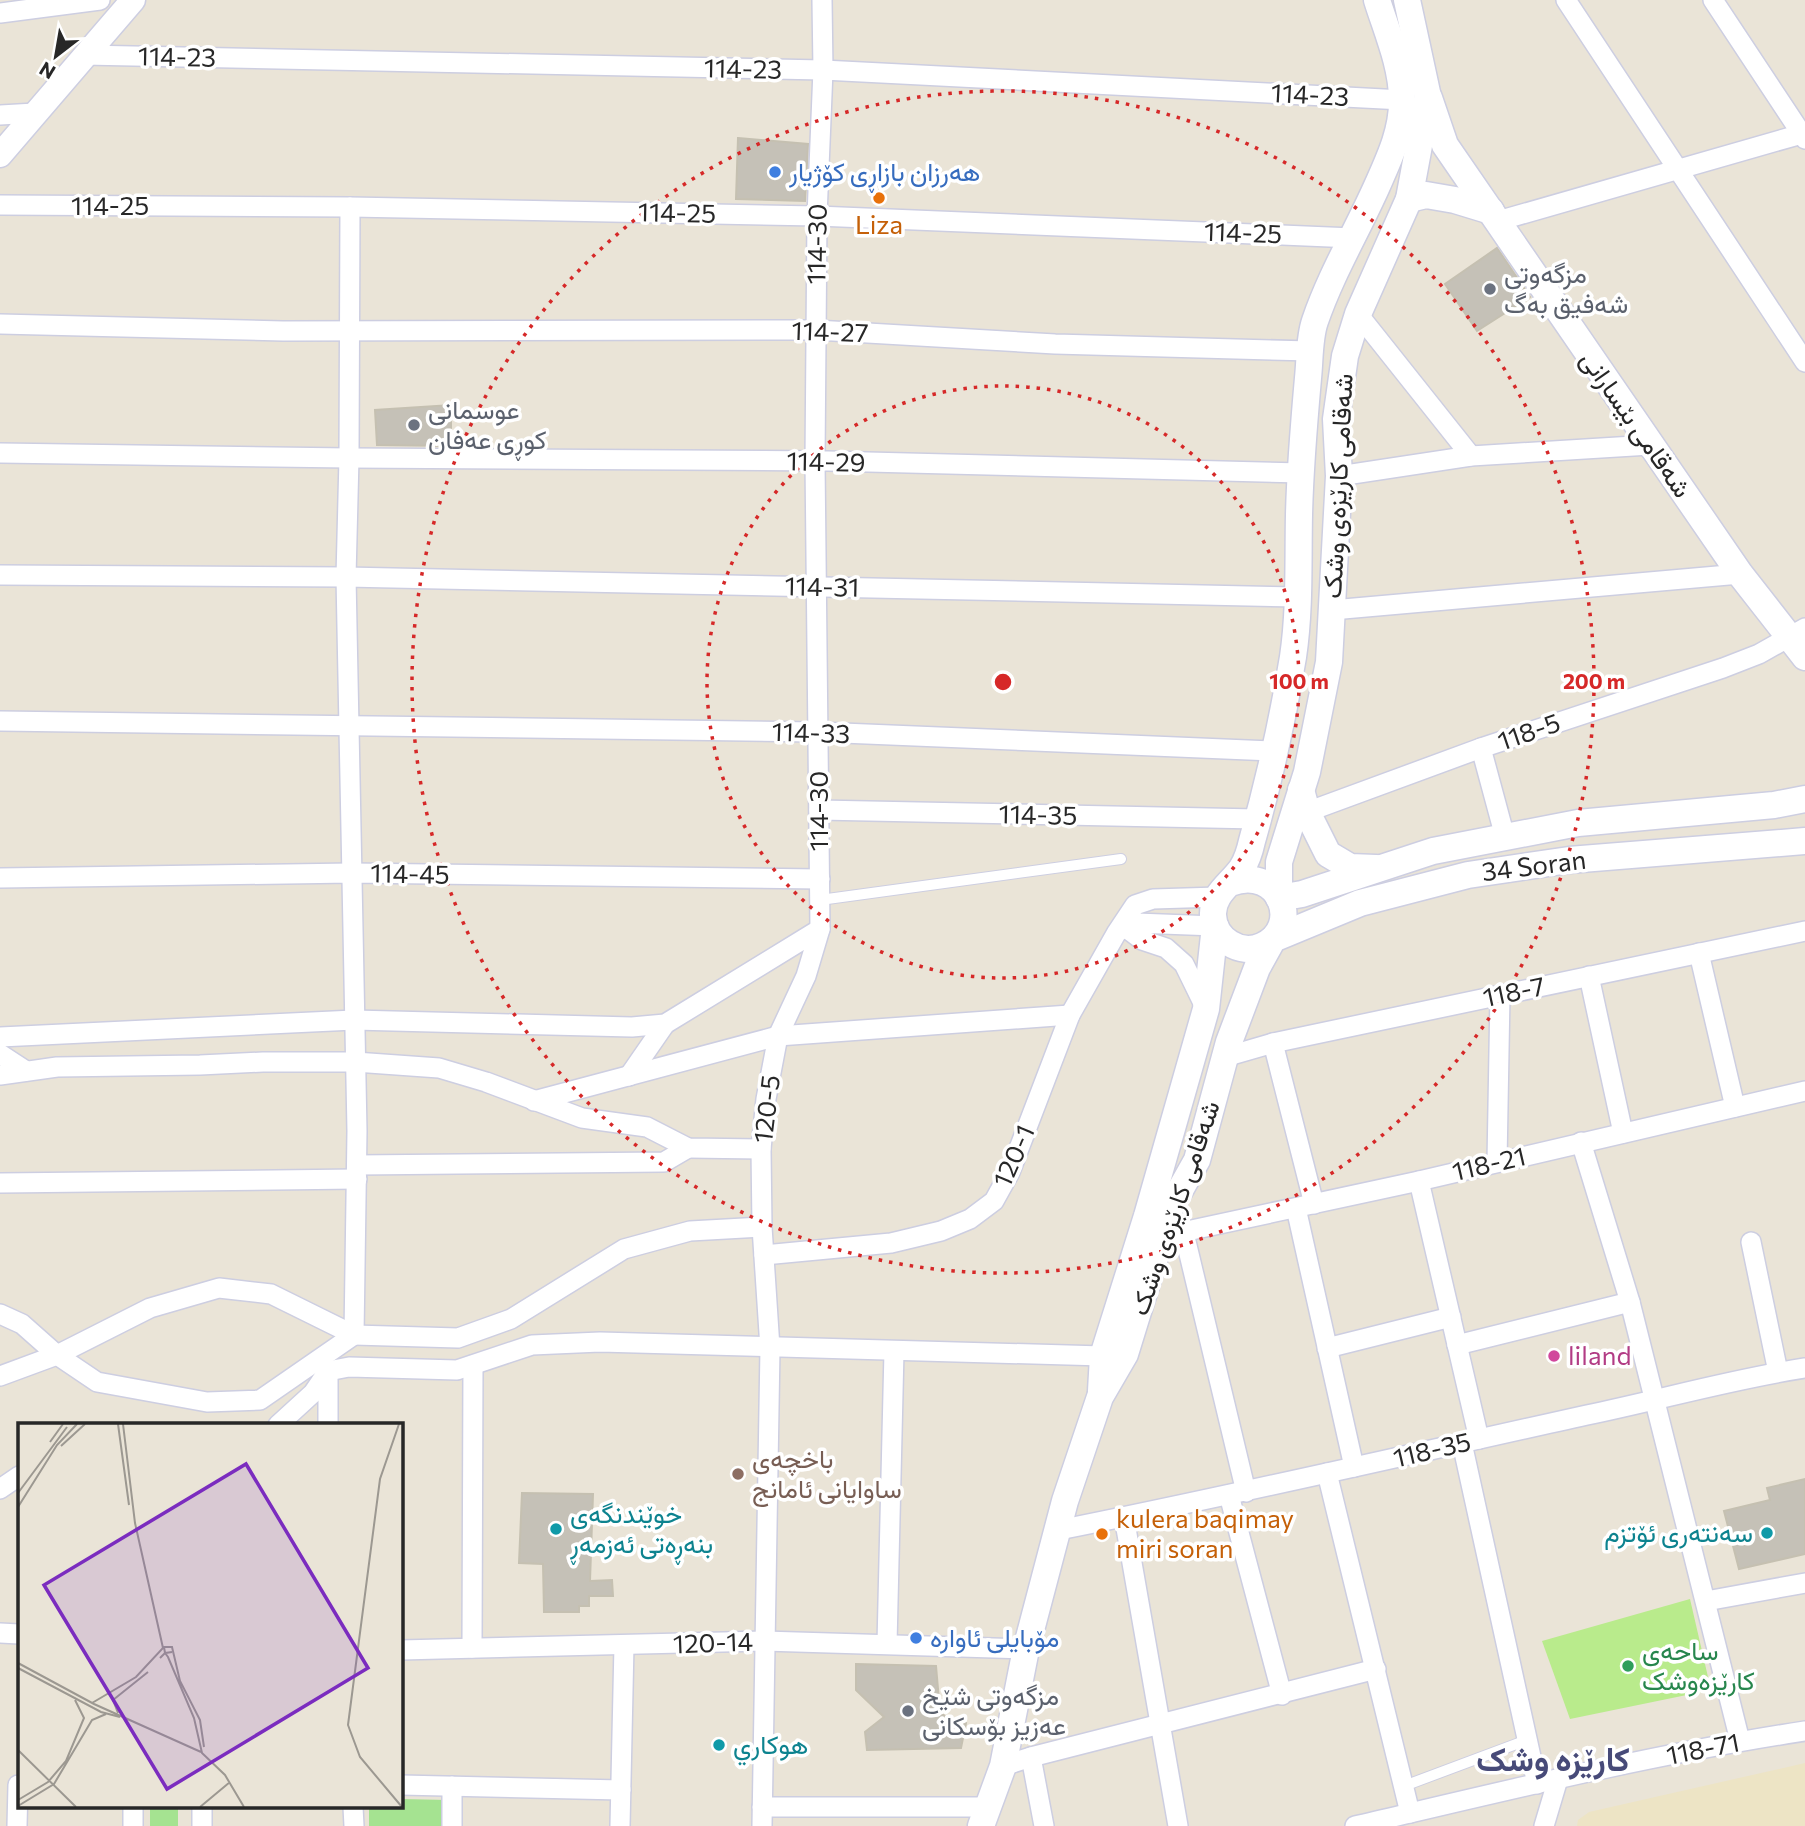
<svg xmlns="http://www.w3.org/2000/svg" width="1805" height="1826" viewBox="0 0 1805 1826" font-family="Commissioner,Vazirmatn,sans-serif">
<rect width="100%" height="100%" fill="#eae4d7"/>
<polygon fill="#ede4c5" points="1805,1763 1805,1826 1577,1826 1578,1820 1589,1812"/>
<g fill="#a5e391">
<polygon points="401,1799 448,1800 447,1826 369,1826 369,1807 401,1807"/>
<rect x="150" y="1807" width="28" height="19"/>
</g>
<polygon fill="#b9eb8c" points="1690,1599 1711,1690 1570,1719 1542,1641"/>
<g fill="#c5c1b7" stroke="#c5c0b1" stroke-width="2">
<polygon points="738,138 808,144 805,201 736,199"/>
<polygon points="1497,248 1530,297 1477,331 1445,284"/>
<polygon points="451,405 451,446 377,445 375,410"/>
<polygon points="1805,1479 1805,1554 1739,1569 1724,1511 1770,1500 1767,1488"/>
<polygon points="522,1493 593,1494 590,1581 612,1580 613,1596 589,1596 589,1606 579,1606 579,1612 544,1612 543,1564 519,1563"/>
<polygon points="856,1664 936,1666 940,1712 951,1721 966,1723 961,1748 867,1750 865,1732 884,1717 856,1690"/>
</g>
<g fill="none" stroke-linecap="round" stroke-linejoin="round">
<defs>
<g id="service">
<polyline points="820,900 1121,859"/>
<polyline points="1404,1786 1527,1740"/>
</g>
<g id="minor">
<polyline points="1566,0 1805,362"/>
<polyline points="1713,0 1805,139"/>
<polyline points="0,13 100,0"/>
<polyline points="84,55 823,70 1403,100"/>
<polyline points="0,115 35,113"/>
<polyline points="0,205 350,207 817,216 1353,238"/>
<polyline points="350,207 349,458 346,577 357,1131 354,1335"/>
<polyline points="1498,221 1805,133"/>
<polyline points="1358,314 1471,456"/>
<polyline points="0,324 283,331 816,330 1055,344 1311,351"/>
<polyline points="0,453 349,458 828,461 1302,473"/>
<polyline points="1339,476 1471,456 1650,445"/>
<polyline points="0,575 346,577 1298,597"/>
<polyline points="1332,610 1740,574"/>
<polyline points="0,721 818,732 1274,751"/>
<polyline points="1481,748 1505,837"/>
<polyline points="819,810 1257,819"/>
<polyline points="1307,812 1481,748 1723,668 1759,654 1805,628"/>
<polyline points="0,878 351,873 820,879"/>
<polyline points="1126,928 1142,940 1166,948 1184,964 1206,1009"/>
<polyline points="1121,930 1136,923 1215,926"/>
<polyline points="1699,953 1735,1107"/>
<polyline points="1589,976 1623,1133"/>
<polyline points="0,1037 354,1020 632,1027 665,1024 820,929"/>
<polyline points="1273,1043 1314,1204"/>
<polyline points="0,1054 26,1071"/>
<polyline points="1225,1057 1273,1043 1805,931"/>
<polyline points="0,1075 57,1067 200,1065 263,1062 355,1062 439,1068 486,1082 582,1118 647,1127 688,1148 761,1149"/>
<polyline points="629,1076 665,1024"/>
<polyline points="534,1101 778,1036 1070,1015"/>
<polyline points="1581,1142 1630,1302 1740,1741"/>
<polyline points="1497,1162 1500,995"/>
<polyline points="357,1165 664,1162 688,1148"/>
<polyline points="1419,1181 1479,1439"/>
<polyline points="0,1183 357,1179"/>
<polyline points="1296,1208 1354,1467"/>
<polyline points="1184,1233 1246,1492"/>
<polyline points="1173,1234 1419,1181 1805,1091"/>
<polyline points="1751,1242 1778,1372"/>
<polyline points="764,1255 891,1243 941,1231 970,1219 994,1201 1010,1172 1070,1015 1117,932 1135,905 1153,899 1218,897"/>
<polyline points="0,1314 22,1324 57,1355 97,1382 207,1402 260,1400 354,1335"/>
<polyline points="1457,1345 1630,1302"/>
<polyline points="1327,1348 1451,1317"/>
<polyline points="328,1371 328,1425"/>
<polyline points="0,1376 57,1355 150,1308 219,1288 271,1294 354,1335 458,1338 511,1319 624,1249 690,1231 762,1227"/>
<polyline points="278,1425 313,1393 328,1371 349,1367 457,1370 532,1345 600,1342 1103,1356"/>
<polyline points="1462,1443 1537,1784"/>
<polyline points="1327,1473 1410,1813"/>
<polyline points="0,1489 19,1476"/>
<polyline points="1229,1495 1282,1695"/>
<polyline points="1124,1517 1178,1826"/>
<path d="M 1059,1530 C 1235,1495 1411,1454 1587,1415 C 1660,1400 1732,1379 1805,1368"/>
<polyline points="1706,1601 1805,1583"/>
<polyline points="0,1633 19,1634"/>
<polyline points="887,1644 894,1351"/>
<polyline points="472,1648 473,1365"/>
<polyline points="401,1650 764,1641 1026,1649"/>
<polyline points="1031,1757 1044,1826"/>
<polyline points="1003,1766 1031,1757 1376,1669"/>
<polyline points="401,1785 621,1790"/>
<polyline points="452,1786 452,1826"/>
<polyline points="353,1807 354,1826"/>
<polyline points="762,1807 988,1807"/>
<polyline points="17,1826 18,1785"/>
<polyline points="133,1826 133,1807"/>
<polyline points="202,1826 202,1807"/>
<polyline points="620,1826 624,1645"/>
<polyline points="762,1826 770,1348 762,1227 761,1149 766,1099 778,1036 806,976 820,929 815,461 817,216 823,70 822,0"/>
<path d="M 1355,1826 C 1504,1791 1654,1754 1805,1731"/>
<polyline points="1544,1826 1558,1779"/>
</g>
<polyline id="tertiary" points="0,155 133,0"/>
<g id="secondary">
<polyline points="1407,0 1428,97 1409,199 1358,314 1345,356 1336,419 1339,476 1329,662 1307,772 1279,862 1279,898 1302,894 1433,851 1578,823 1774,805 1805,799"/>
<polyline points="1429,98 1445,145 1740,574 1805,657"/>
<polyline points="1409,199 1426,195 1455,200 1491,211"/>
<polyline points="1301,790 1307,812 1328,854 1350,867 1376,868"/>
<path d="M 1230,883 C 1281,864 1303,928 1262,946 C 1240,956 1214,939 1213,915 C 1212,894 1232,883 1242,868 C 1247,860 1250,850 1252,841 C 1269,781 1283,718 1293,657 C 1300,610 1298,562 1299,515 C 1300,469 1304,423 1308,378 C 1310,360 1309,338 1315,321 C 1331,274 1357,231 1377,186 C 1389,159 1403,130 1402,99 C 1402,66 1387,32 1377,0"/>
<polyline points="1101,1391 1103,1356 1147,1216 1206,1009 1215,926"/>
<polyline points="981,1826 1003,1766 1026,1649 1065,1501 1100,1397 1125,1354 1170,1208 1197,1160 1229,1042 1257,968 1273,939 1360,903 1468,875 1569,860 1805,841"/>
</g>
</defs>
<use href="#service" stroke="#cdcee1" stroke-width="12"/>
<use href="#minor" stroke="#cdcee1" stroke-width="22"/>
<use href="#tertiary" stroke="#cdcee1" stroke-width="27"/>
<use href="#secondary" stroke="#cdcee1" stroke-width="29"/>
<use href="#service" stroke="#fff" stroke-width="10"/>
<use href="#minor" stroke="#fff" stroke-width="19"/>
<use href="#tertiary" stroke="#fff" stroke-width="24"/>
<use href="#secondary" stroke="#fff" stroke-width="26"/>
</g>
<g fill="none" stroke="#d62828" stroke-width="3.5" stroke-dasharray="3.5 7">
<circle cx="1003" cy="682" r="296"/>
<circle cx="1003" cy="682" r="591"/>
</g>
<g fill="#3f7fe0" stroke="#fff" stroke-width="2.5">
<circle cx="775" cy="172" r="7"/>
<circle cx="916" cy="1638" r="7"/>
</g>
<g fill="#e8710a" stroke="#fff" stroke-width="2.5">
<circle cx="879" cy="198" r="7"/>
<circle cx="1102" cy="1534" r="7"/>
</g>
<g fill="#6b7280" stroke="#fff" stroke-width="2.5">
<circle cx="1490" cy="289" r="7"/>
<circle cx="414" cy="425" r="7"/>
<circle cx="908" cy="1711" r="7"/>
</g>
<circle fill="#d1479c" stroke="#fff" stroke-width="2.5" cx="1554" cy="1356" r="7"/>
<circle fill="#8d6e63" stroke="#fff" stroke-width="2.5" cx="738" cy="1474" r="7"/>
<g fill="#0f9aa8" stroke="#fff" stroke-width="2.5">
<circle cx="556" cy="1529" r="7"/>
<circle cx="1767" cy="1533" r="7"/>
<circle cx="719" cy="1745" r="7"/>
</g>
<circle fill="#2e9e5b" stroke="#fff" stroke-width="2.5" cx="1628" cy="1666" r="7"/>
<g text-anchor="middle" stroke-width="7" stroke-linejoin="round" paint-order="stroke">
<g font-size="26" fill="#272727" stroke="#fff">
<text transform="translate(177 57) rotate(1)" y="9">114-23</text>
<text transform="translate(743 69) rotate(1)" y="9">114-23</text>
<text transform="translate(1310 95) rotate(3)" y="9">114-23</text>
<text x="110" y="215">114-25</text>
<text transform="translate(677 213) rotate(1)" y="9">114-25</text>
<text transform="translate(1243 233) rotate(2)" y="9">114-25</text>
<text transform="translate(817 244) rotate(-89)" y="9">114-30</text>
<text transform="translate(830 332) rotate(2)" y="9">114-27</text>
<text transform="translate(1636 424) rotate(55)" y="9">شەقامی بێسارانی</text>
<text transform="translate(826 462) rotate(1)" y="9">114-29</text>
<text transform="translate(1338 486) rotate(-87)" y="9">شەقامی کارێزەی وشک</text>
<text transform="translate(822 587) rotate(1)" y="9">114-31</text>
<text transform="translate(1529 732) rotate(-19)" y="9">118-5</text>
<text transform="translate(811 733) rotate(2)" y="9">114-33</text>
<text transform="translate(819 811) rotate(-90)" y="9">114-30</text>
<text transform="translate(1038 815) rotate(1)" y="9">114-35</text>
<text transform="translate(1534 866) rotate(-7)" y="9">34 Soran</text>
<text transform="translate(410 874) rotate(1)" y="9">114-45</text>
<text transform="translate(1514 992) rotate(-12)" y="9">118-7</text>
<text transform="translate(767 1109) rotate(-83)" y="9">120-5</text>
<text transform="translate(1014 1156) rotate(-66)" y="9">120-1</text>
<text transform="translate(1489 1164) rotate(-13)" y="9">118-21</text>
<text transform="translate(1175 1208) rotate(-71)" y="9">شەقامی کارێزەی وشک</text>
<text transform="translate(1432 1450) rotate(-13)" y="9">118-35</text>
<text transform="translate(713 1643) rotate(-2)" y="9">120-14</text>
<text transform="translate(1703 1749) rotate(-11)" y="9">118-71</text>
</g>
<g font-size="26" fill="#366cbe" stroke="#fff" text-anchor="start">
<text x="789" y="181">ھەرزان بازاڕی کۆژیار</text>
<text x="930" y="1647">مۆبایلی ئاوارە</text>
</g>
<g font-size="26" fill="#c56008" stroke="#fff">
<text x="879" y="234">Liza</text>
<text x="1116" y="1528" text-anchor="start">kulera baqimay<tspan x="1116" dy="30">miri soran</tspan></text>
</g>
<g font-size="26" fill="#5b616d" stroke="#fff" text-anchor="start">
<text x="1504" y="283">مزگەوتی<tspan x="1504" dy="30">شەفیق بەگ</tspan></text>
<text x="428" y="419">عوسمانی<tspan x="428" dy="30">کوڕی عەفان</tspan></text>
<text x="922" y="1705">مزگەوتی شێخ<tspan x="922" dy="30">عەزیز بۆسکانی</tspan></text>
</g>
<g font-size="26" fill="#b23c85" stroke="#fff" text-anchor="start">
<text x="1568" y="1365">liland</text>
</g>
<g font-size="26" fill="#785e54" stroke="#fff" text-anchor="start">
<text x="752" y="1468">باخچەی<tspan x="752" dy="30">ساوایانی ئامانج</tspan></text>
</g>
<g font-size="26" fill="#0d838f" stroke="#fff" text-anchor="start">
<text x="570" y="1523">خوێندنگەی<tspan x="570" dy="30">بنەڕەتی ئەزمەڕ</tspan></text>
<text x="1753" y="1542" text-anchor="end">سەنتەری ئۆتزم</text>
<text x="733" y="1754">هوكاري</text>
</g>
<g font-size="26" fill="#27864d" stroke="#fff" text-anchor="start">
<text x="1642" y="1660">ساحه‌ی<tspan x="1642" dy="30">کارێزه‌وشک</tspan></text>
</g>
<g font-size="33" font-weight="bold" fill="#474a78" stroke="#fff">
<text x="1553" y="1771">کارێزە وشک</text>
</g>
</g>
<g transform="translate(18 1423)">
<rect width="385" height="385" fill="#eae4d7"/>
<path fill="none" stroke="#9c9891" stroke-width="2" d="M 100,1 L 111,82M 381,1 L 362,56 L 330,302 L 342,334 L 384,384M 32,19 L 45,1M 43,23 L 67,1M 0,70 L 49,4M 0,84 L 39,22 L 59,1M 154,229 L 147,230 L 146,224 L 154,224 L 162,258 L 182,297 L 186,324M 142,235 L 147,230 L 150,234 L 176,295 L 184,330 L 207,352 L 226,384M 0,240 L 76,281 L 183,329M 0,245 L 83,289 L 102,294M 74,280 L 118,254 L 145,225 L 117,100 L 105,1M 100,290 L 95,277 L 130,249M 0,327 L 58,384M 0,377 L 30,359 L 48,338 L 66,295 L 57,277M 0,383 L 36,361 L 74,297 L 88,291M 182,384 L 212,359"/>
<path fill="#7b2cbf" fill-opacity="0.15" stroke="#7b2cbf" stroke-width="3.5" d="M 228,41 L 350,245 L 149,366 L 26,162 Z"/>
<rect width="385" height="385" fill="none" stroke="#272727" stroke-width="3.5"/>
</g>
<circle cx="1003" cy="682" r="10" fill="#d62828" stroke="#fff" stroke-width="3.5"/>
<g font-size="21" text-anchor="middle" font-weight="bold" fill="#d62828" stroke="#fff" stroke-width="7" stroke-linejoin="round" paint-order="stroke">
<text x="1299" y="689">100 m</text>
<text x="1594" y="689">200 m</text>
</g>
<g transform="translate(56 56) rotate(211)" stroke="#ffffff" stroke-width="5" paint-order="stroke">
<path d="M0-5L12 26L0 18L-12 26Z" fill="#272727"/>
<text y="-10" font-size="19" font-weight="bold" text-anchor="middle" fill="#272727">N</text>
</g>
</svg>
